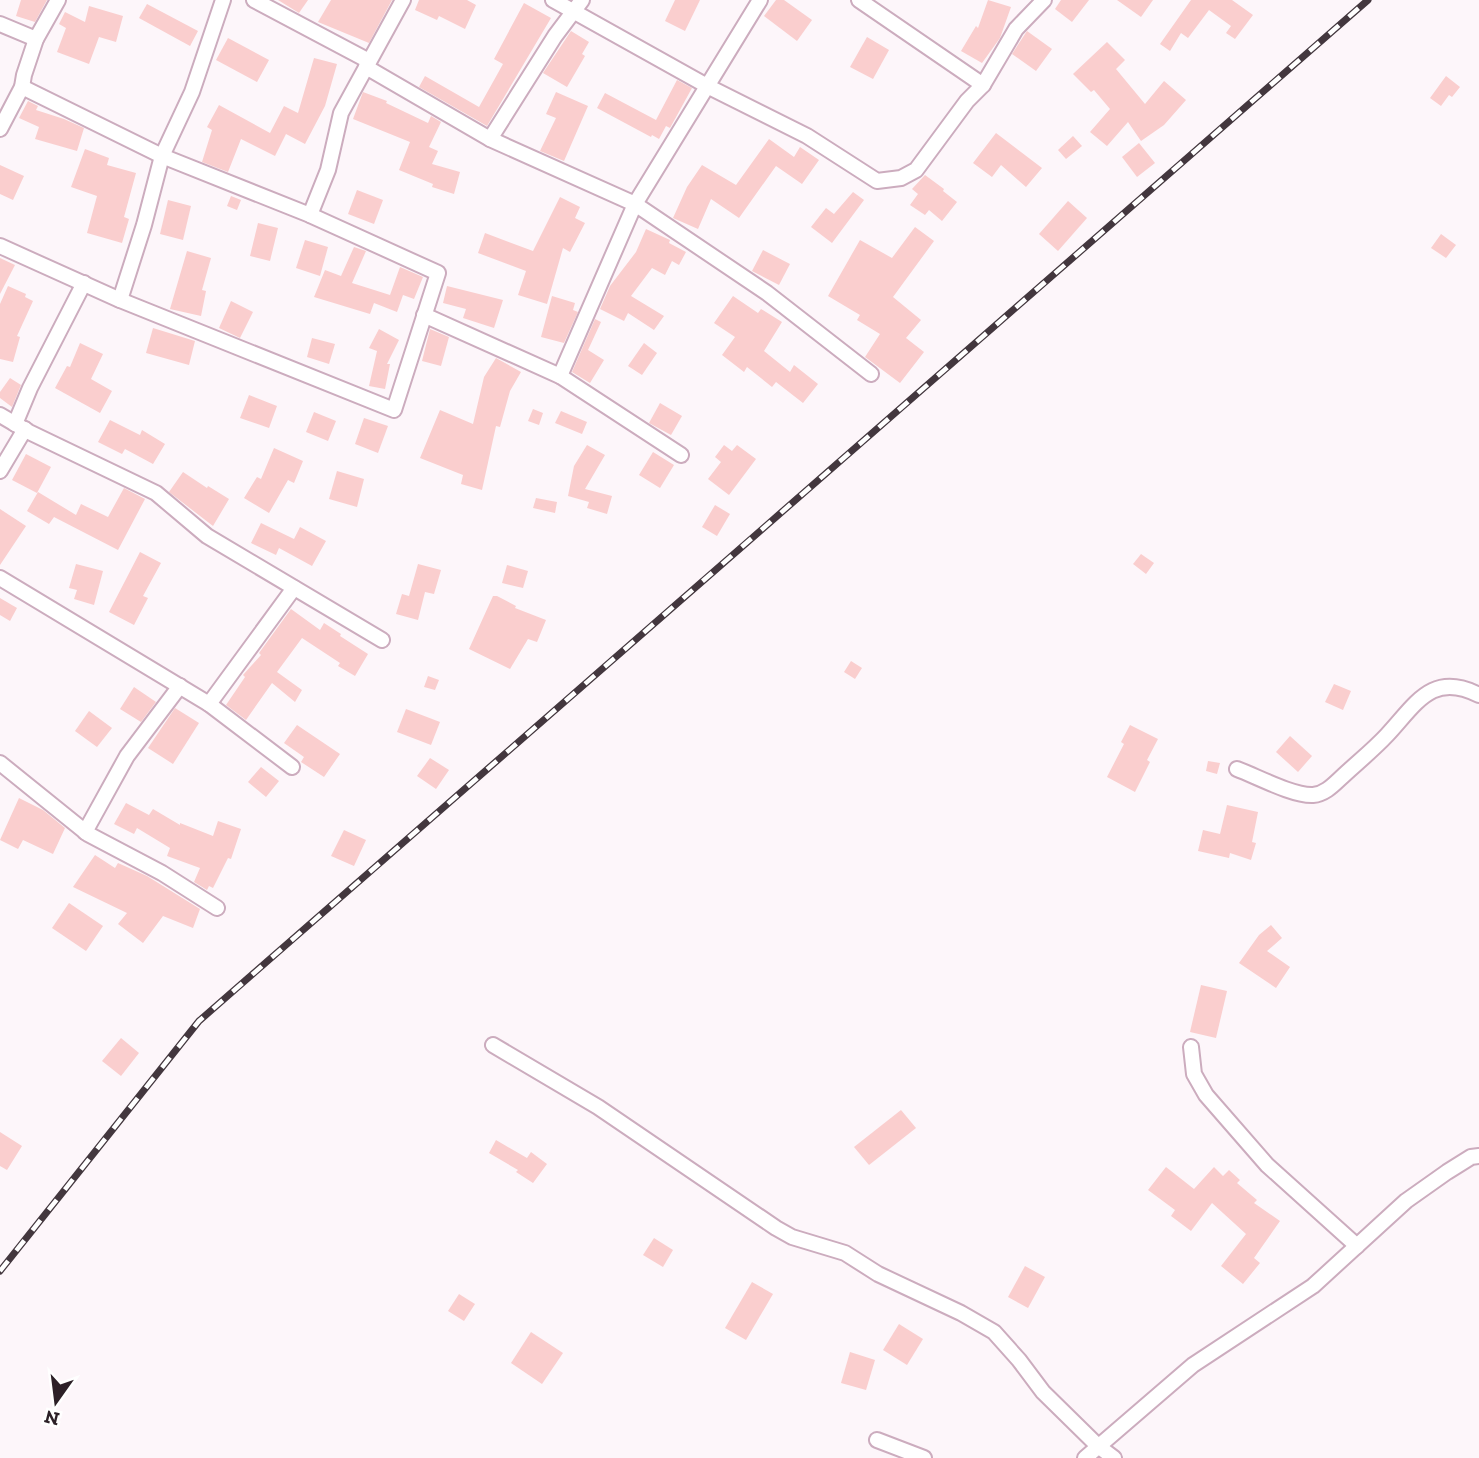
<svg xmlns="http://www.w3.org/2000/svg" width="1479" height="1458" viewBox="0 0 1479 1458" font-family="'Zilla Slab',serif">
<rect width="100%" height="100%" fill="#fdf6fa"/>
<g fill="#facece">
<polygon points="21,0 47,0 35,22 16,16"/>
<polygon points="278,0 308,0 299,13"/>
<polygon points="331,0 392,0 369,43 318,22"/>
<polygon points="419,0 467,0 476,5 465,29 439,16 437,20 415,10"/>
<polygon points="675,0 700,0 685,31 665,21"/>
<polygon points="776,0 784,0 812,20 797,41 764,16"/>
<polygon points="988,0 1011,7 1000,38 982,63 961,51 976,26 978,28"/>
<polygon points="1061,0 1089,0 1072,22 1055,9"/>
<polygon points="1117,0 1153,0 1141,17"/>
<polygon points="1191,0 1232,0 1253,15 1235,39 1226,33 1231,26 1209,10 1188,38 1181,33 1170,51 1160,44"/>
<polygon points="524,3 551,18 487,126 419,87 425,76 479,107 503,64 494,59"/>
<polygon points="147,4 198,31 190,46 139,18"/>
<polygon points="89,6 123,16 116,42 99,37 89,64 57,52 66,28 59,24 65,12 85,22"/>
<polygon points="571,31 589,42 582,54 585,56 567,87 543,73"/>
<polygon points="1027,31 1052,49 1036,71 1012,54"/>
<polygon points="867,37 889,50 873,79 850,67"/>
<polygon points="228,38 269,60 257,82 216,60"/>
<polygon points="1107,42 1125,60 1116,69 1145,104 1164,81 1186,100 1164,125 1141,141 1128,122 1107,146 1090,132 1110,109 1094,90 1091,92 1073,74"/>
<polygon points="314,58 337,64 325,106 305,144 286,134 275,156 241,139 228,172 202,162 212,130 207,127 219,105 270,133 284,106 298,113"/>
<polygon points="1446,76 1460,87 1452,97 1449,95 1441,106 1430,98"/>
<polygon points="677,80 692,88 670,128 666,126 659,139 652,135 651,137 597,108 605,93 656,120"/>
<polygon points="363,92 387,101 386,103 428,123 431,116 441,122 429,147 438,151 432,164 460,172 454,194 432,187 433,184 399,170 410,142 353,119"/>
<polygon points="556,92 588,106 564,161 540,151 556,118 546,114"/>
<polygon points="28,101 38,106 36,110 64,119 84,128 77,151 35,139 39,127 19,118"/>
<polygon points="996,133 1042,168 1026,187 1001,165 992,177 973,163"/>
<polygon points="1073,136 1082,146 1066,159 1058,150"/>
<polygon points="769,139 794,157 800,147 819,160 802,184 776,166 739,218 711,199 698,229 673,218 687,187 702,165 736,185"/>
<polygon points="1139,143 1155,163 1137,177 1122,157"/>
<polygon points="85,149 109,158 107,165 136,173 124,217 129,219 122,243 87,233 97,196 71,187"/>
<polygon points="0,165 24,176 13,200 0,194"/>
<polygon points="925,175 944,189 943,191 957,202 942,221 929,210 925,215 910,205 918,194 912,189"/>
<polygon points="357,190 383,200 374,224 348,214"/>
<polygon points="853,192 864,200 832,243 811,227 826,208 834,214"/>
<polygon points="231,196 241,200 237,210 227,206"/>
<polygon points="560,197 580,207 575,218 585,223 570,252 563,248 547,304 518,295 526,271 478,253 485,233 533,251"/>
<polygon points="168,200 191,206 183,240 160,234"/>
<polygon points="1068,201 1087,218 1058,251 1039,234"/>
<polygon points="258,223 278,228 270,261 250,256"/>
<polygon points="915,227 934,241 893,297 921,320 906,338 924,352 900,383 865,357 880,334 857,320 860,315 828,296 860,240 892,258"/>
<polygon points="646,229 670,240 669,243 686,252 679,265 672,261 665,275 652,268 631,296 664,316 654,330 628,313 624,321 600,309 610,286 636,252"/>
<polygon points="1441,234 1456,245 1446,258 1431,248"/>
<polygon points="305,240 328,247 320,276 296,268"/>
<polygon points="354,247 366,251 352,283 390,295 400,267 423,277 414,299 403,295 397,312 374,303 370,314 314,297 325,270 341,276"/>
<polygon points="763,250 790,264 779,285 752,271"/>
<polygon points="187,251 211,258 202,290 206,291 201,316 170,309"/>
<polygon points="0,258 15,265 0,294"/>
<polygon points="8,286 26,294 25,297 33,301 17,336 20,337 13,362 0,359 0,304"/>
<polygon points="447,286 503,300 494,328 463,318 466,309 443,303"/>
<polygon points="552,296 575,303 573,310 578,312 564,343 541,337"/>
<polygon points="733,296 758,313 761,309 782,322 764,351 790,372 794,365 818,384 803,403 776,382 772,387 747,367 744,372 722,355 735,337 714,323"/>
<polygon points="231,301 253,312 240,338 219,328"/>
<polygon points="595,319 601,322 588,350 604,360 590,383 572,372"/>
<polygon points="153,328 195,341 189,365 146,353"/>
<polygon points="379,329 399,340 387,364 390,364 385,389 369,386 377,351 369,348"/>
<polygon points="430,329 449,337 441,366 422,361"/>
<polygon points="312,338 335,344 329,364 307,357"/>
<polygon points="80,343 103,354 91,379 112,391 100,413 55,388 67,366 70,367"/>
<polygon points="644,343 657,353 642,375 628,366"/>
<polygon points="496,358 521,372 510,391 500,427 496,426 482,490 461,484 463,475 420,458 440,410 473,424 484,377"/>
<polygon points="10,378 21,385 12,407 0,398 0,392"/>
<polygon points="249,395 277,406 269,428 240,418"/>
<polygon points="660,403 682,416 671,435 649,423"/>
<polygon points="533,409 543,413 539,425 528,421"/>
<polygon points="561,411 587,422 582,434 555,423"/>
<polygon points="314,412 336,421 328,441 306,432"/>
<polygon points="364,418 388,426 378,453 355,444"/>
<polygon points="110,420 140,435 142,430 165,444 153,464 125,449 122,454 98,442"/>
<polygon points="587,445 605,455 585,489 612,496 607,514 587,508 589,502 568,496 574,466"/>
<polygon points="724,445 732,451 737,445 756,459 729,495 708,479 721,462 715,457"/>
<polygon points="274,448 303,461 294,483 288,480 269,513 244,498 257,477 261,479"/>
<polygon points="653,452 674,465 660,488 639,475"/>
<polygon points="26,454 51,467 37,493 12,480"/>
<polygon points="337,471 364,479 357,507 329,499"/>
<polygon points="183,472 207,488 208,486 229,499 213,526 169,492"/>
<polygon points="124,488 145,499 118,550 54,517 49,524 27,511 38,492 76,515 81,504 108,517"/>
<polygon points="536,498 557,502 555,513 533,508"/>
<polygon points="715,505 730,514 717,536 702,527"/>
<polygon points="0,509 26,526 0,565"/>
<polygon points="261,523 294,539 300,527 326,541 312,566 279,548 276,555 251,543"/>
<polygon points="140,552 161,563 143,596 148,598 134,625 109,612"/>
<polygon points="1141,554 1154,563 1146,574 1133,564"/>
<polygon points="76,564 103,571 94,605 74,599 77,590 69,588"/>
<polygon points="418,564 441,570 434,594 425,592 418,620 396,614 402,594 409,596"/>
<polygon points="507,565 528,571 523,588 502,583"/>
<polygon points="493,596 497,596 516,606 515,608 546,620 537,642 528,639 510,669 469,649"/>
<polygon points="0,598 17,608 10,621 0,615"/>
<polygon points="291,609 320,630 324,623 341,634 340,636 368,654 355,676 338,666 340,663 302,638 277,672 302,690 295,702 272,683 246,720 226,705 245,677 243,675 261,655 259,653"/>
<polygon points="851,661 862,668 855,679 844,672"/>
<polygon points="428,676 439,680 435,690 424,687"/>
<polygon points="1334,684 1351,691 1343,710 1325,702"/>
<polygon points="134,687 156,702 141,722 120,709"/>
<polygon points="175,708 199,723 173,764 148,748"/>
<polygon points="406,709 440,722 431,745 397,732"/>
<polygon points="89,711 112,728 97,747 75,731"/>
<polygon points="297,725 340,754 324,777 301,762 304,757 284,743"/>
<polygon points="1130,725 1158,739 1147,760 1150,762 1135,792 1107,777 1124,744 1121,742"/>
<polygon points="1290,736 1312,756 1298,772 1276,752"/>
<polygon points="430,758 449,770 436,789 417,776"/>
<polygon points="1208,761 1220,763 1217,774 1206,771"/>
<polygon points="261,767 279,781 266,797 248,782"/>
<polygon points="19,798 43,810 65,828 53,854 23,840 18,849 0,840"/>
<polygon points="126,803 149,815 153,809 180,825 180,823 213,836 218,821 241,829 231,859 228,858 213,888 209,886 207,890 194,882 200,868 167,856 170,848 137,828 134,834 114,824"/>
<polygon points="1227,805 1258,812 1252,842 1256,843 1251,860 1230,853 1229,858 1198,851 1203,830 1220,834"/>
<polygon points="344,830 366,840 354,866 331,856"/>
<polygon points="95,855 115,868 118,863 147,876 200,909 193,928 163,916 143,943 118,924 127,913 73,887"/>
<polygon points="69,903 103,926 86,951 52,928"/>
<polygon points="1271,925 1282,938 1267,951 1290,967 1276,988 1239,963 1259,935"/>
<polygon points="1201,985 1227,991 1216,1038 1190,1032"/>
<polygon points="121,1038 139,1053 121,1076 102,1061"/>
<polygon points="901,1110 916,1128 869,1165 854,1147"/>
<polygon points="0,1132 22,1146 7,1170 0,1166"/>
<polygon points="496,1140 527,1158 531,1152 547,1164 533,1183 516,1172 518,1170 489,1153"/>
<polygon points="1166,1167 1194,1189 1214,1167 1223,1176 1229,1170 1240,1180 1237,1183 1257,1200 1254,1203 1280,1221 1254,1258 1260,1263 1243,1284 1221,1266 1246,1234 1212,1203 1191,1231 1171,1216 1175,1210 1148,1190"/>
<polygon points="654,1238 673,1250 663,1267 643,1255"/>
<polygon points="1025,1266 1045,1277 1028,1308 1008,1297"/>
<polygon points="752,1282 773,1294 746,1340 725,1328"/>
<polygon points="459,1294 475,1304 464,1321 448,1311"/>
<polygon points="899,1324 923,1339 907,1365 883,1350"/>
<polygon points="531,1332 563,1353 542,1384 511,1363"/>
<polygon points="850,1352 875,1360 866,1390 841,1383"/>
</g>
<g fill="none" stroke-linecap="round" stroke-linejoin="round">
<defs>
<g id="street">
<polyline points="254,0 369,61"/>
<polyline points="553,0 709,87 807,136 877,181 901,178 916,170 967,101 983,85 1016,29 1044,0"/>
<polyline points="760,0 635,204 767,293 871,374"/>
<polyline points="859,0 983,85"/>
<polyline points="0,24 36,39"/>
<polyline points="366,67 490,139 635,204 560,376"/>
<polyline points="0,129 22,87 24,75 36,39 58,0"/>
<polyline points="490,139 555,36 582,0"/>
<polyline points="310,215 328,170 341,113 403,0"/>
<polyline points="0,246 120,300 394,410 438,273 310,215 162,156 22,87"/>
<polyline points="120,300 144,225 162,156 192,92 223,0"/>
<polyline points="424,315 560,376 681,455"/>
<polyline points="0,415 29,432 156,493 207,536 382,640"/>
<polyline points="15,424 30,388 84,283"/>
<polyline points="0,471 25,429"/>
<polyline points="0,578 209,704 292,767"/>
<polyline points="209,704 294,588"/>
<polyline points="0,763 88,834 162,873 217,908"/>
<path d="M 1237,769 C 1256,776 1293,796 1313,795 C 1326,794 1335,783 1344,775 C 1358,762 1374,749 1387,735 C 1416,704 1432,671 1479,695"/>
<polyline points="85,832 127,756 180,686"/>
<polyline points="493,1045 598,1107 776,1228 792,1237 845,1253 878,1274 961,1313 994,1332 1019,1360 1043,1392 1098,1446 1114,1458"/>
<polyline points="1191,1047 1194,1074 1206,1095 1267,1165 1357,1246"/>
<polyline points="877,1440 924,1458"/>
<polyline points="1085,1458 1193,1365 1313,1286 1406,1201 1447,1172 1471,1157 1479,1156"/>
</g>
</defs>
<use href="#street" stroke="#ccacbe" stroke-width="18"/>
<use href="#street" stroke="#fff" stroke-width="14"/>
<defs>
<polyline id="rail" points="0,1271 199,1021 1368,0"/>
</defs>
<use href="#rail" stroke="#43373e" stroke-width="7"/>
<use href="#rail" stroke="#fff" stroke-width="4.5" stroke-dasharray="13" stroke-linecap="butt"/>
</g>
<g transform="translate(56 1402) rotate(194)" stroke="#ffffff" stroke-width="5" paint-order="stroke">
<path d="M0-5L12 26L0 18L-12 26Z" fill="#2c2027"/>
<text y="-10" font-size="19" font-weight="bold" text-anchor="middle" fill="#2c2027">N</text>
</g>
</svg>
